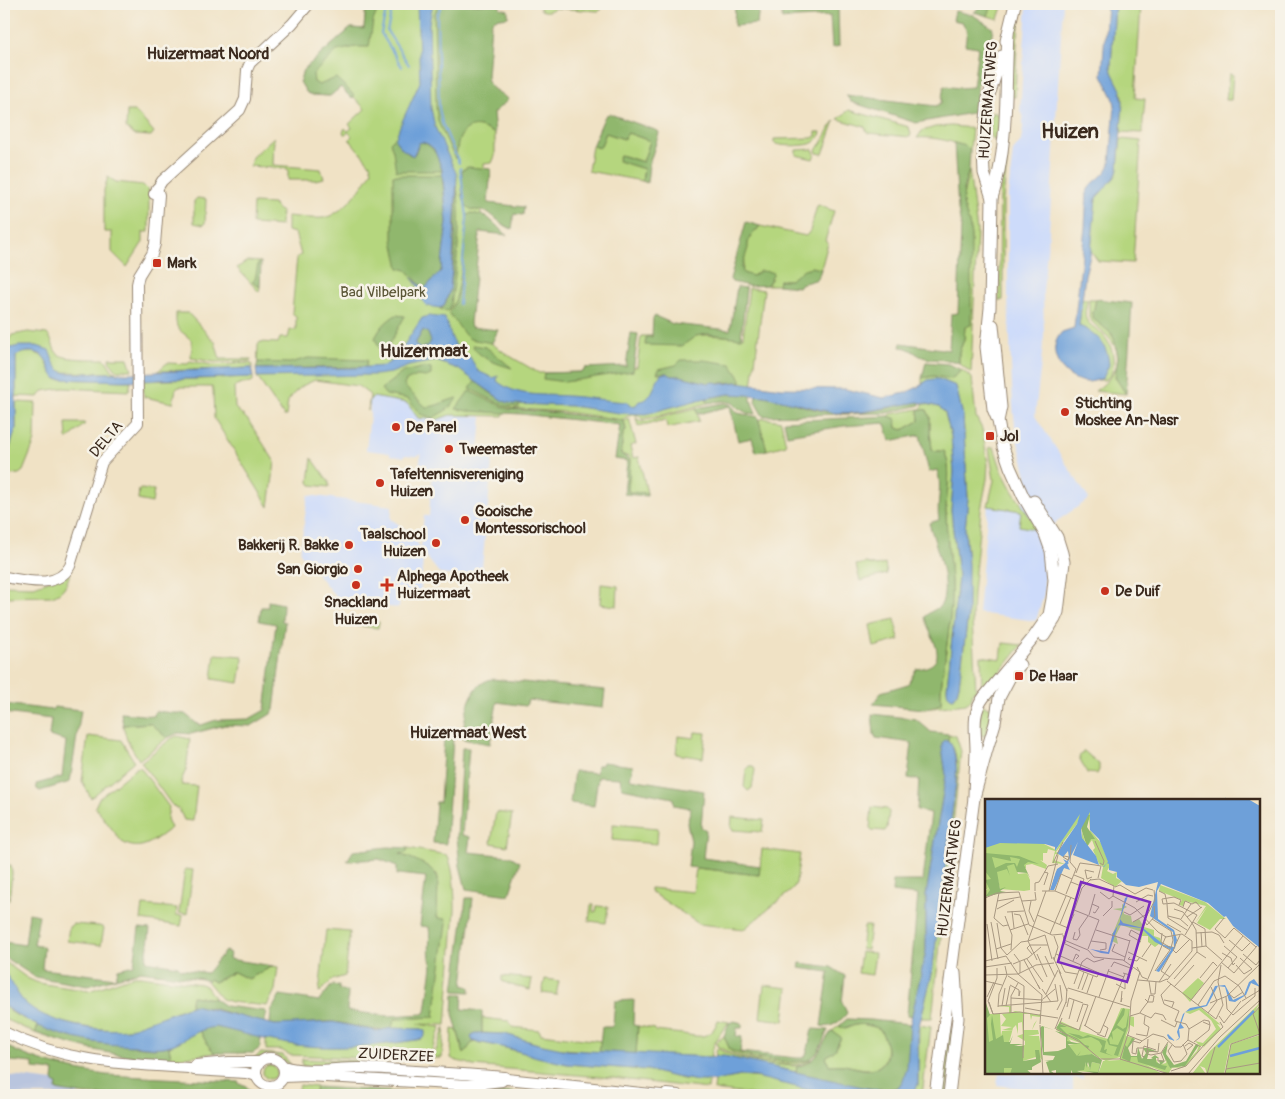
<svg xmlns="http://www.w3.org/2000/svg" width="1285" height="1099" viewBox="0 0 1285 1099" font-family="Pangolin,sans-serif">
<rect width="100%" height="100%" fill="#f7f3e8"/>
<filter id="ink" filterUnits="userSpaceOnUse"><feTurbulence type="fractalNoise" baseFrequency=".02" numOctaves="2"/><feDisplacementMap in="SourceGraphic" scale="10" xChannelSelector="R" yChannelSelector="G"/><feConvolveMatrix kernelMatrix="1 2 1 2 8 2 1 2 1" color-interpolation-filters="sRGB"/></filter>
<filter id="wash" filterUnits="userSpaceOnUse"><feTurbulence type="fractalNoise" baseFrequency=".0096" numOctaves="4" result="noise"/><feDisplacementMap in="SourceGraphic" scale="20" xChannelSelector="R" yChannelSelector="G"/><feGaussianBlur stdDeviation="1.12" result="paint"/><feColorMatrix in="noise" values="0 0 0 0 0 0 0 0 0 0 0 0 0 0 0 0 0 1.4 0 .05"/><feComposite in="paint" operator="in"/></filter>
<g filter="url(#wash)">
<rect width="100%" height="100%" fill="#f0e2c5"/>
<g fill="#cddbfa">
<polygon points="1027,4 1063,4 1049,232 1043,291 1044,335 1035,416 1089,499 1057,521 1045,538 1044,594 1036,621 978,613 988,506 1021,511 1027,475 1016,435 1013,406 1008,297 1008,196 1013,151 1021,141 1023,128 1023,116 1020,112"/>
<polygon points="373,397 407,403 418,418 436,420 450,415 482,417 479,450 493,452 482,568 474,568 473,578 440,574 421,550 423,558 420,598 400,595 399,608 340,602 300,553 308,495 392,506 391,519 411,533 421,549 422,537 424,537 425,535 422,535 424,516 429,516 432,475 424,474 422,468 419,468 421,454 419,454 418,456 405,455 404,457 390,455 390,453 366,450 370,416 370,399"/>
<polygon points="999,1073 1083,1073 1083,1079 1073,1078 1073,1095 1019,1095 1019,1088 997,1085"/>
</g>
<g fill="#b9c5de">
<polygon points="4,1075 53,1081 57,1083 56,1090 85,1095 4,1095"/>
<polygon points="176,1089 233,1095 175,1095"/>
</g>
<g fill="#b5d67e" stroke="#78804e">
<path d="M 366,4 L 484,4 L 486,129 L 495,134 L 495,156 L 492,163 L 484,164 L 484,193 L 476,242 L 468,327 L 508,355 L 539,373 L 583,372 L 585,368 L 637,367 L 641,336 L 707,335 L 743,337 L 749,288 L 764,290 L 751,395 L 729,394 L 706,398 L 708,403 L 659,416 L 642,419 L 638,415 L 627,416 L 623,420 L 566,412 L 506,408 L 503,416 L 450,415 L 436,420 L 418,418 L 407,403 L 373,397 L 370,399 L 368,411 L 370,395 L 358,386 L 315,380 L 304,385 L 295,392 L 288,401 L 286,416 L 284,416 L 257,377 L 258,345 L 260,342 L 278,343 L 280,338 L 288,338 L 290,330 L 296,330 L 296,316 L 292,313 L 297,257 L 301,255 L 295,233 L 287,231 L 287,216 C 299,217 312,219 323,218 C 341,216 365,186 372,170 L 370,164 L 349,139 L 352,136 L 348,132 L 345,135 L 343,132 L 345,128 L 348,131 L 352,128 L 349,124 L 365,109 L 354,97 L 352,99 L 341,87 L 330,96 L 312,95 L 307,93 C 301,85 299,79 303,70 L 351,28 L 364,29 Z"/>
<path d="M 540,4 L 603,4 L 601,10 L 598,11 L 555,8 C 550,11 545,13 540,9 Z"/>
<polygon points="992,4 1003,4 998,19 988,16"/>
<polygon points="1019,4 1022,4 1017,42 1015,97 1009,97 1013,33"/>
<polygon points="1115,4 1141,4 1135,98 1145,99 1142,133 1121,132 1123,96 1112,72 1111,66"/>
<polygon points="1229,74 1233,75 1231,100 1226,100"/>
<polygon points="849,110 909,127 911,134 910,137 868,133 865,127 838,119"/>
<polygon points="127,111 135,111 154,132 151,136 134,135 126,128"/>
<polygon points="991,113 996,113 1000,117 1000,138 997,140 992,139 990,135"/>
<path d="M 835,121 L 823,154 L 817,153 L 816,150 C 825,142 827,130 835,121 Z"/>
<path d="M 951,126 L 972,128 L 970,150 C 960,142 930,136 917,138 L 922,131 L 935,127 Z"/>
<path d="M 816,132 L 821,132 C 820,137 816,142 810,144 C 803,146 780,147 774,143 L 774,139 L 812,138 L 816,136 Z"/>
<polygon points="606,133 624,139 628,133 650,141 643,162 620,155 618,160 644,169 642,181 588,171 592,146 600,147"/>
<polygon points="274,137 273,165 321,169 324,178 315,180 288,180 288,169 250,166 252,157"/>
<polygon points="1121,139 1141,141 1133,263 1098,261 1091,251 1096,198 1117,174"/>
<polygon points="813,149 815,154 813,159 796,155 796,150"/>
<polygon points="1007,158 1003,201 1003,300 999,301 1000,186"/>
<polygon points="969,170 977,231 971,373 959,363 959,352 964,340 971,237 970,227 963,204 963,196"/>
<polygon points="108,177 116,182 143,185 149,191 149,232 143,232 143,242 127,267 112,252 112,232 104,232 104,190"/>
<polygon points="1278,194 1281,194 1281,234 1276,234"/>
<polygon points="197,198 206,199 205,223 203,225 194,223 194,201"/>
<polygon points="253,203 273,204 281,212 281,226 252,224"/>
<path d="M 818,205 L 834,211 L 825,241 L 828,243 L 821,269 L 808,268 L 790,280 L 779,280 L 778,285 L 767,285 L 772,278 L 760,271 L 753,276 L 743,274 C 741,269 747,243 750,238 C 752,234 757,230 760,226 L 806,236 L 810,231 L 817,206 Z"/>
<polygon points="247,261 261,262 258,264 257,285 260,287 259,292 237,268"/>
<path d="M 1082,299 L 1087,299 C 1087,305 1084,313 1086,319 C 1089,325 1095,328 1100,332 C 1113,344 1116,359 1111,375 L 1105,380 L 1096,380 L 1103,378 L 1079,326 Z"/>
<path d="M 1089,299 L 1096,299 L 1092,318 C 1098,323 1107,328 1111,334 C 1121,346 1118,364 1115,377 L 1126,394 L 1095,391 C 1114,378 1127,358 1109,338 C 1103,330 1094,326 1089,318 Z"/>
<path d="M 176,313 L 188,313 L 215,342 L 220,359 L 251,359 L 251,361 L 214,362 L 191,358 L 192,341 C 180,328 175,333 176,313 Z"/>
<path d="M 28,332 L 47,334 C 53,339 52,349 58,354 C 65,360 95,359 105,359 L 113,371 L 118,373 L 61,372 L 37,346 L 10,348 L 8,351 L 8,395 L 4,395 L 4,347 L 12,335 Z"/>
<polygon points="33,352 44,357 51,372 56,379 131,381 129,391 63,388 43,391 39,397 16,396 16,356 21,353"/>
<polygon points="110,358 128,358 132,370 116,370 109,361"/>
<polygon points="190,361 214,365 249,363 252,364 252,368 158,371 167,363 188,364"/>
<path d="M 962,370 L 972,378 L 976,417 L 982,429 L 988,464 L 987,479 L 981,510 L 973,593 L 972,619 L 976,691 L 973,691 L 971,700 L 966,704 L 924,709 L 941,704 L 941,688 C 945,653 953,615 951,581 C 950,557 946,535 946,512 C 946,492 953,470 944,451 L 935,451 L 932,449 L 930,432 L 930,417 L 927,410 L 920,409 L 923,406 L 923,403 L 939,407 L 945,413 L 951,436 L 954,472 L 951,510 L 958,577 L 947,688 L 948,693 L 952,698 L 957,693 L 959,685 L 968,615 L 967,549 L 965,530 L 968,498 L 963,416 L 956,386 C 943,381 934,375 922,384 L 922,378 L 934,376 L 951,379 Z"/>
<path d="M 253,377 L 253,381 C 246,385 241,381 234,387 L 235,408 L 248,420 L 275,462 L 269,507 L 214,418 L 213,390 L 212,387 L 179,387 L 176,389 L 173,403 L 144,397 L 143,381 Z"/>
<polygon points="4,402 8,402 9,425 4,441"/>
<polygon points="16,402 36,403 35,441 23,471 19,474 4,475 4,467 16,428"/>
<polygon points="696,408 699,421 667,428 666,420 638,426 636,418 642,422"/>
<polygon points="918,409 919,421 903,430 897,428 896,419 889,416 891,414"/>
<polygon points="629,418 636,444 630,446 633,458 639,457 647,493 628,492 630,460 629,457 621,454 623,433 626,430 624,421"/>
<polygon points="763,418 781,421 786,445 767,450 759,421"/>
<polygon points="66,423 84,423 85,424 67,440"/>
<polygon points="994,447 1002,471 1013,492 1039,530 1019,526 1021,511 988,506 994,480 989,448"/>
<polygon points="312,458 329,482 329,487 311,485 309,482"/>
<polygon points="139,489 154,490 152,503 138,500"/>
<polygon points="866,563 877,566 885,564 887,574 860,581 856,565"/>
<path d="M 70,573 C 67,584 64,592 52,596 L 4,597 L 4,585 L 34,586 Z"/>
<polygon points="601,584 618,586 617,606 600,604"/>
<polygon points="343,617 379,622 378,628 344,624"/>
<polygon points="895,619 899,640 874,647 870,625"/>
<polygon points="1003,643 1022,645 985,691 982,690 981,656 1001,659"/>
<polygon points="215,654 242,656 243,659 239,683 212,679"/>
<polygon points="981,705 992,708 986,736 979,735"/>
<polygon points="150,723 167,738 139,760 127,740 123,725"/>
<polygon points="695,732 706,733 703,758 676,754 678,736 694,738"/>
<path d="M 949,734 L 956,736 L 961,751 L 932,1018 L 921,1018 L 932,974 L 956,781 C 957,769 958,749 948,741 Z"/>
<polygon points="88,736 121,740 134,761 91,798 82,781"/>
<polygon points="177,736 190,739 186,770 181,781 182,785 197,786 193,821 184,820 179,809 175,808 171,804 141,762 172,738"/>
<polygon points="1084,751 1099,764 1099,770 1097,774 1087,773 1079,757"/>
<polygon points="749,766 753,766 755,770 752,788 748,791 744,787 746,769"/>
<path d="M 140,767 L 169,807 L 167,819 L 171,828 C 155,839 142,854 122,842 L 95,807 L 99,798 L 136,768 Z"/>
<polygon points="872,807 887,809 889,812 887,828 885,831 872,830 870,828"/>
<polygon points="496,812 512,814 507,846 491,843"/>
<polygon points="732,817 764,820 762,832 733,830 731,828"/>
<polygon points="613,824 658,828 657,844 612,840"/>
<path d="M 408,848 L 447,855 C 454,867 455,895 455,910 L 446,1025 L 417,1024 L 441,1027 L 428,1061 L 290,1055 L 281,1050 L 266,1050 L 266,1039 C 318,1051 370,1047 422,1039 L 421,1029 L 391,1029 L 394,1019 L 434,1017 L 438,878 L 437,874 L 399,854 L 407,852 Z"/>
<polygon points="762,849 800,854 796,883 792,890 744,929 699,924 650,891 650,888 693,892 696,868 759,875"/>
<polygon points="9,865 11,865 12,874 9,900 5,903 4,902 4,868 8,868"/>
<polygon points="185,869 193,870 187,914 179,913"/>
<polygon points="143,905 177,908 176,915 183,916 181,926 141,920"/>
<polygon points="591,905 594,905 593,912 596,912 597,906 608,907 606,923 589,921"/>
<polygon points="73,924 99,926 104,928 101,945 67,941 69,927"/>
<polygon points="864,926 870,926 867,950 861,949"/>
<polygon points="326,930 350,932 345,976 332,980 319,993"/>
<polygon points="861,952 875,953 872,975 858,973"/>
<path d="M 4,961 L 27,978 L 38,983 L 89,991 L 133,976 L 141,976 L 200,984 L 206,986 L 215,999 L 193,996 L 190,1006 L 129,1029 C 101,1032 48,1024 27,1005 C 21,999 15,991 11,983 C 6,974 4,972 4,961 Z"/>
<polygon points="273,966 278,967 275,990 267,1006 231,1002 222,999 207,981 209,979 214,982 234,972 248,979"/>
<polygon points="502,976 532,979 530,990 511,985 502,981"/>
<polygon points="545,979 559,981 556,995 542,993"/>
<polygon points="764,985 788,988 784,1021 760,1018"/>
<polygon points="4,1006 14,1014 38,1026 35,1033 4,1019"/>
<polygon points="482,1018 509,1021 512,1027 539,1030 541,1034 601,1041 599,1052 552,1048 505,1034 482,1033"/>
<path d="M 718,1020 L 729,1022 C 720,1033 713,1043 711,1057 L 636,1054 L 638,1026 L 655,1029 L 655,1031 C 664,1032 673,1033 683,1034 C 700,1037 711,1040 718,1020 Z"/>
<path d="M 862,1024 L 879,1028 C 884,1035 888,1045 886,1054 C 883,1074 863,1069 849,1066 C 843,1064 835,1065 829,1065 L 826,1057 L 835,1050 L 841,1038 L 832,1031 L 839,1026 L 845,1029 L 855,1025 Z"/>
<polygon points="919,1025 931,1027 922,1095 912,1095 918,1085"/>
<polygon points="445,1027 442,1058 433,1058"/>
<polygon points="946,1028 955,1029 947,1095 940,1095"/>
<path d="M 452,1029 L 457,1030 L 464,1054 L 472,1042 L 490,1044 L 567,1064 L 647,1070 L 683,1079 L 709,1081 L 708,1089 L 612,1078 L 473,1066 C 466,1061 457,1063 451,1058 Z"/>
<path d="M 200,1030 L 207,1044 L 215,1053 L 171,1059 L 169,1046 C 179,1043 190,1035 200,1030 Z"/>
<path d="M 724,1036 L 730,1050 C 746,1057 797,1067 812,1059 C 799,1073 732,1057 717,1046 L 717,1042 Z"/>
<path d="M 717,1048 C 732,1059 779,1066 797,1066 L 796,1072 L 724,1056 L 715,1057 Z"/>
<path d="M 261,1053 L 283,1055 L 291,1065 C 284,1063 280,1056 273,1055 C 265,1054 260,1059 253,1059 Z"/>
<polygon points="302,1059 363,1061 363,1066 302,1066"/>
<circle cx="270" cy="1072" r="7"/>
<polygon points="741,1076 769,1079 829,1095 755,1095 714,1090 715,1081"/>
<polygon points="300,1085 316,1087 314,1095 300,1094 297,1091"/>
</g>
<g fill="#90b76d" stroke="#667046">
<polygon points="366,4 380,4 373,21 369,47 356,47 337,51 313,74 314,82 319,85 336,78 349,90 354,96 352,99 341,87 330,96 312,95 307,93 300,82 303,70 351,28 364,29"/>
<path d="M 438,4 L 500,4 L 500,8 L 508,10 L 508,17 L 494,19 L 491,24 L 487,76 C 488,91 500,90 508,100 L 493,113 L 495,134 C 481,125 467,121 459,140 C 457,146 457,153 455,159 L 438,122 L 436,108 L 434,15 Z"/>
<polygon points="735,4 779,4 779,7 759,7 757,24 734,26"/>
<polygon points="782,4 838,4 839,46 832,48 830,16 782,19"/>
<polygon points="987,4 992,4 988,16 974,12"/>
<polygon points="955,11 973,15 993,28 990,46 978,77 977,95 975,110 972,113 916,123 851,102 846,95 936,106 941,103 944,86 959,88 973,87 978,47 965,45 967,30 962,22 953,20"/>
<polygon points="610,114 658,131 659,133 649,165 647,183 642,181 644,169 618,161 620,155 643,162 650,141 628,133 624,139 606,133 600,148 592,146 604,118 606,115"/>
<path d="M 395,137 C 396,145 405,151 410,155 L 415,154 L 419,143 L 422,142 C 435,146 439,159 442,171 L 396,171 L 393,151 L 390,142 Z"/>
<path d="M 954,143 L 966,146 L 970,150 L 969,170 L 964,186 L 963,204 L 970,227 L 971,237 L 971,325 L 965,327 L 964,340 L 959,352 L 959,363 C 948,358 937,361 926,358 C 916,356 911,347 900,347 L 901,343 L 949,350 L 951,314 L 958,313 L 961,226 L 958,210 Z"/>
<path d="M 468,167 L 491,169 L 488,203 L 524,207 L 523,215 L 514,214 L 512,229 C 502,225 497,219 489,213 C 483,209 475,212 469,208 C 460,203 462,179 462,170 Z"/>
<polygon points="393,175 442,175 447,222 441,271 424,289 407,270 399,268 393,240"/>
<path d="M 457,186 C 463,225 456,267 451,306 L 448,311 L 441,310 L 440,308 L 443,308 C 458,280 455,219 457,186 Z"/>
<path d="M 471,213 L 486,216 L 507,235 L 480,232 L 470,323 L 471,327 L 498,330 L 492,343 L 470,339 L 465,335 L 449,313 C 462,297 464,238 467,216 Z"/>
<polygon points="746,222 760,226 750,237 748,243 748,248 742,267 743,273 753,276 760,271 772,272 773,275 767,285 749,286 732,282 730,279"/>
<polygon points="261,262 260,287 252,282 255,279 258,264"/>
<polygon points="812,267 821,269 818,279 801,284 798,287 778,285 779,280 790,280 804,269"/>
<polygon points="737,287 746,288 746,290 741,338 708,334 696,336 682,346 645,345 646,337 652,337 653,318 655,316 673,324 730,330"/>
<polygon points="1096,299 1132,303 1126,394 1115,377 1118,356 1114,339 1112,334 1092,318"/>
<path d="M 396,315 L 405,316 L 388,347 L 381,352 L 375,338 C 380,328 386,321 396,315 Z"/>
<polygon points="423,330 428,333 431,341 428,346 420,349 415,344"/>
<polygon points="631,333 638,334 633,371 565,382 543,379 544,373 583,372 585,368 626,366"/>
<path d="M 472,345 L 486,347 L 512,368 C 497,364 479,358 472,345 Z"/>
<polygon points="308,358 367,360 366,367 256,369 258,362 290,363"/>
<polygon points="681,360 703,360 731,364 741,379 741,382 708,383 680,376 672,376 667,373 657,373 659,369 676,365"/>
<polygon points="926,362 948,364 962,370 951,379 934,376 922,378"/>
<path d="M 425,367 L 431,369 L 431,375 L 426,377 L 417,376 L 406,381 L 404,385 L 406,388 L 426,407 C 437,407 446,400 458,398 L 448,409 L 433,418 L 420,414 L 408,399 L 386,395 L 381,389 L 403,372 Z"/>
<path d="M 475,381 C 488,390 502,405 519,403 L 519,407 L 505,406 L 470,389 Z"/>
<polygon points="469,391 508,409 559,413 624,421 626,430 623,433 621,454 630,460 628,492 647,493 647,496 624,494 627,461 615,459 620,425 521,414 468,411 456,409"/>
<polygon points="729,394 751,395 751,400 756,414 747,413 738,408 733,403 724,401 708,403 706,398"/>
<path d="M 756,395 C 783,397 808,410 835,413 C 850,415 868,412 882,409 C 895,407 907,401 920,402 L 920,405 L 887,413 L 763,416 L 755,402 Z"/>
<polygon points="725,403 731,405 738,413 758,417 767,450 756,452 752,438 738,441 730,406 698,414 696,408"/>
<path d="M 918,409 L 927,410 L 930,417 L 930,432 L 932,449 L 935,451 L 944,451 C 953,470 946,492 946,512 C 946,535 950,557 951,581 C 953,615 945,653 941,688 L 941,704 L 924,709 L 873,704 L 881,692 L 908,684 L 916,669 C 954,665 930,639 925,617 C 930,610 940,609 942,603 C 950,582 935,543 929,523 L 939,520 C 936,503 943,487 937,470 L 929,472 L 920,435 L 890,441 L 885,423 L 844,426 L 787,435 L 784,421 L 889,416 L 896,419 L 897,428 L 903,430 L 919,421 Z"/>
<polygon points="268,601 283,604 282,621 285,622 274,710 271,714 251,726 225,725 191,734 178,733 167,738 150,723 123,725 121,713 154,716 155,711 185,714 196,723 201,725 216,720 249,719 265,710 276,624 259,621 261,607 268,607"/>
<path d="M 492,679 L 605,690 L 603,708 L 528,700 L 526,706 L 497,702 L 490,744 L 462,739 C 465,719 467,684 492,679 Z"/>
<polygon points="4,700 4,704 52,710 54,707 81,710 70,782 40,791 37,789 36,784 62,777 66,741 49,736 51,719 4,713"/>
<polygon points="872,714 916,719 931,732 949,734 948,741 945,740 942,748 946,775 926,895 926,951 912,1016 907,1015 918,895 892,892 893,881 923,881 931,813 917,810 919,780 908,778 912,743 876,738 874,734"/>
<polygon points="444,737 453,739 446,844 433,843 436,802 440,802"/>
<polygon points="462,748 469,748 462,835 470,837 468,852 510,856 520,862 509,895 466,889 460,866 457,838"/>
<polygon points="603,762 633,766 630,778 631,779 704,791 701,827 706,830 703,858 760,866 759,875 688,867 691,841 687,823 691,808 674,805 673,798 622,788 620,778 598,777 594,806 570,803 574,771 596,773 597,765 602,765"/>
<path d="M 388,847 L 408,848 L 406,853 L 400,854 C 412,859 433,865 438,878 L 437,918 L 446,919 L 447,923 L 434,1017 L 395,1019 L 391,1029 C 371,1033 353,1024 333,1022 C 312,1021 291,1028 270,1024 L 271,1011 L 280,995 L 319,1001 L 332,985 L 339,986 L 339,990 L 348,992 L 347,1011 L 388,1016 L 423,1014 L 426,1012 L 432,966 C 427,953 431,941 429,927 L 420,926 L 426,877 L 399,874 L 397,875 L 397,866 L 379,859 L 347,861 L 353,851 Z"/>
<polygon points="466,898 473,898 463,985 470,987 470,992 454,991"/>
<polygon points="29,913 39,915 34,945 44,947 42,969 116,978 118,969 134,965 139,928 150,929 146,961 178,966 181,969 207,973 225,951 230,953 229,959 273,966 248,979 234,972 214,982 209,979 207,981 202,979 141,971 87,986 35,977 4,957 4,942 25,945"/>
<path d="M 800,963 L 831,967 L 845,976 L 842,1002 L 847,1013 C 841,1021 831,1029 821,1026 L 829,972 L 799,968 Z"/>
<polygon points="454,994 463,994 462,1009 482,1011 482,1033 475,1033 472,1035 473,1041 474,1043 472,1043 464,1054 453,1014"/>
<polygon points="192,996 215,999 225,1006 265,1011 267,1013 264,1023 211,1008 190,1006"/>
<polygon points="634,1000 633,1025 638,1026 636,1054 599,1052 602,1027 611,1027 613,1025 615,1001"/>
<path d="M 847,1019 L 870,1020 L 910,1024 C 909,1041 911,1071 901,1085 C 890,1098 812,1077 796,1072 L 797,1066 C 820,1063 819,1046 832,1031 L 841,1037 L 835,1050 L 826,1057 L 829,1065 C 835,1065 843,1064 849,1066 C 861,1069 877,1074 885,1060 C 890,1050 885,1039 880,1029 C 869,1024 856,1022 845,1029 L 839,1026 Z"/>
<path d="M 734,1021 L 742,1023 L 742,1028 L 737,1028 L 736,1036 L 742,1037 L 740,1052 L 796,1058 L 802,1058 L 806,1055 L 808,1049 L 812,1029 L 828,1030 C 824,1038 820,1051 813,1057 C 803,1068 744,1056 730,1050 L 724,1036 L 729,1023 Z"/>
<path d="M 38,1026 L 93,1042 L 154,1048 L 169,1046 L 171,1059 C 122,1058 81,1049 35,1033 Z"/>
<polygon points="208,1027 216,1027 261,1037 260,1048 253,1053 215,1053 207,1044 200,1030"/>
<path d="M 4,1045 C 35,1062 71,1070 106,1075 L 239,1082 L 239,1084 L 245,1085 L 255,1095 L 233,1095 L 176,1089 L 175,1095 L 85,1095 L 56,1090 L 57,1084 L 53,1081 L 54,1071 L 33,1069 L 33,1063 L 10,1061 L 11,1056 L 4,1051 Z"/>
<polygon points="316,1087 447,1095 314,1095"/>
<polygon points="509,1092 556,1095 491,1095"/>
</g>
<g fill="#6ea0d9" stroke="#54657c" fill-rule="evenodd">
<polygon points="417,4 433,4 429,24 431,108 435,127 457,175 453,257 450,290 444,306 440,308 427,306 420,297 418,286 411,277 424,289 441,271 447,222 442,169 434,149 428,144 422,142 419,143 413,156 402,149 395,140 400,126 420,82"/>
<path d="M 1107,4 L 1115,4 L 1111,66 L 1112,72 L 1121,90 L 1123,102 L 1118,170 L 1115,177 L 1096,198 L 1091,251 L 1085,275 L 1079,326 C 1097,333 1108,345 1109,365 L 1103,378 C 1098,380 1092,382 1087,382 C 1062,380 1044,351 1062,332 L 1074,328 L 1085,227 L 1087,191 C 1093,180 1106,176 1110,164 L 1115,105 L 1113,97 L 1102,75 Z"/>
<path d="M 429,316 L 445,318 C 451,333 453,352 470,357 L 478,371 L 493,378 L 498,376 L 497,381 C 518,398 543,394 568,396 C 588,397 607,401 627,402 L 630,406 L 636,405 L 639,401 C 652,402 654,383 661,374 L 667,373 L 672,376 L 680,376 L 708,383 L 714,382 L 723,384 L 737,382 L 782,388 L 845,389 L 884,398 L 905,393 L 918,387 L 928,380 L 933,379 L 939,379 L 956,386 L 963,416 L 968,498 L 965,530 L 968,564 L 968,615 L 959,685 L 957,692 L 954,698 C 948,698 947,692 947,688 L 958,577 L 951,510 L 954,472 L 951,436 L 945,413 L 939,407 L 918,402 L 862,412 L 835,413 L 765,396 L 729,394 L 702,399 L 646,414 L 619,413 L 571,406 L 513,404 L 503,401 L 458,369 L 436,361 L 409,366 L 391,373 L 376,375 L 257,377 L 256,369 L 352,368 L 384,366 L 393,360 L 402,348 L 422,318 ZM 423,330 L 428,333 L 431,341 L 428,346 L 420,349 L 415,344 Z"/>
<path d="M 19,346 L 37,346 L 49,350 C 53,360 55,371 67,373 L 132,373 L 249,368 L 252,368 L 253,377 L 123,381 L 56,379 C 45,367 50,351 28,352 C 23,353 20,353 16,356 L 16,428 L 4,467 L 4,441 L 9,425 L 8,351 L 10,348 Z"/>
<path d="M 945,740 L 951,743 C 956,756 957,767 956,781 L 932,974 L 918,1030 L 918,1085 L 912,1095 L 829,1095 L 756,1077 L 741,1076 L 715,1081 L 698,1081 L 670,1076 L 647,1070 L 567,1064 L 537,1057 L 511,1049 L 473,1041 L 471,1037 L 475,1033 L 505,1034 L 538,1044 L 567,1050 L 711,1057 L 724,1056 L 867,1088 L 883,1090 L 893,1089 L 899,1087 L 902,1083 L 907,1068 L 910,1024 L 926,951 L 926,895 L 946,775 L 942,748 L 942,743 Z"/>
<path d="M 4,973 C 14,982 17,998 29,1006 C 53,1025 99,1032 128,1029 L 194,1005 L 275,1025 L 333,1022 L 377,1031 L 392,1028 L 421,1029 L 425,1031 L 425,1036 L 422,1039 C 380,1046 337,1050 295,1045 C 268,1041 242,1033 216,1027 C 196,1028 183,1044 164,1047 C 155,1048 146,1047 137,1046 C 90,1045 42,1034 4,1006 Z"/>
</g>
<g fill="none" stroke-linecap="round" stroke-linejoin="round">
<g stroke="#6ea0d9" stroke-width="2">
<polyline points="397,4 391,14 387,31 409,65"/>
<polyline points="442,4 437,15 439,108 442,123 459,163"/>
<polyline points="386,11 381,33 402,67"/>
<polyline points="459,304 467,217 460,168"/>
</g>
</g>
</g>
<g filter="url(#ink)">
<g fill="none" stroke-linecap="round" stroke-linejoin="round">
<defs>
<g id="tertiary">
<polyline points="154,194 162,181 240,110 245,99 247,70 250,63 292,24 309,4"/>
<path d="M 4,577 C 25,580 57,590 70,566 L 102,462 L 138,423 L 137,284 L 139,275 L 152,254 L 155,244 L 159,195 L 157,188"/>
<path d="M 4,1032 C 66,1063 123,1064 191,1068 L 194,1070 L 246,1073 L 257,1076"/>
<circle cx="270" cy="1072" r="14"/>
<polyline points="196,1065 229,1062 260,1062"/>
<path d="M 283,1066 C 309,1074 337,1067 363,1068 C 411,1070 458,1074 505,1077 L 507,1079 L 661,1095"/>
<polyline points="284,1077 308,1076 468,1085 502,1081"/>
<polyline points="665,1095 667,1094 678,1095"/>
</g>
<g id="secondary">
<polyline points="1006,41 1015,4"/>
<polyline points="992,198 984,173 983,152 988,98 1002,56"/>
<polyline points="993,325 1001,407 998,421"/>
<polyline points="1034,501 1057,537 1062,553 1064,562 1058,612 1055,619 1044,636"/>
<path d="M 974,798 C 974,782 976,766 976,750 C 976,731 971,714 984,697 L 1033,638 L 1049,615 L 1052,599 L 1054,580 L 1051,551 L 1045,534 L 1023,496 L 1010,467 L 1003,447 L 998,421 L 993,409 L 986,347 L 990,308 L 992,198 C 1009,145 1005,89 1008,34"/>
<polyline points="935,1095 974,798 986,753 995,723 999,698 1010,677 1020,665"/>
<polyline points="949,1095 958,1018 955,973"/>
</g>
</defs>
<use href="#tertiary" stroke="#968672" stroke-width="12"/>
<use href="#secondary" stroke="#968672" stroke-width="13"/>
<use href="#tertiary" stroke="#fff" stroke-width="10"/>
<use href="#secondary" stroke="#fff" stroke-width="11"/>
</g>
</g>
<g fill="#c8321e" stroke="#f7f3e8" stroke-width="2">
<rect x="152" y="258" width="10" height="10" rx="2.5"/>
<circle cx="1065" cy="412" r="5"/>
<circle cx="396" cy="427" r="5"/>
<rect x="985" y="431" width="10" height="10" rx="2.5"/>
<circle cx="449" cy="449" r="5"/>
<circle cx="380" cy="483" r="5"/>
<circle cx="465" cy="520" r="5"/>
<circle cx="436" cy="543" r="5"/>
<circle cx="349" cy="545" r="5"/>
<circle cx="358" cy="569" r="5"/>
<circle cx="356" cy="585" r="5"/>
<path d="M384.5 577.5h5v5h5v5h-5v5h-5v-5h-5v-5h5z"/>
<circle cx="1105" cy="591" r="5"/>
<rect x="1014" y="671" width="10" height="10" rx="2.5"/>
</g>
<g text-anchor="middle" stroke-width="5" stroke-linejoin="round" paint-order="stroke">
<g font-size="15" fill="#3b2a1e" stroke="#f7f3e8">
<text transform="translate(988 100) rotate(-86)" y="5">HUIZERMAATWEG</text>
<text transform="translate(106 439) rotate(-50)" y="5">DELTA</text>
<text transform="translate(949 878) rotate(-83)" y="5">HUIZERMAATWEG</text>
<text transform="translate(396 1055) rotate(3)" y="5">ZUIDERZEE</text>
</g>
<g font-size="15" font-weight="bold" fill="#3b2a1e" stroke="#f7f3e8" text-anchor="start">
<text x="167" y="268">Mark</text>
<text x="1075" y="408">Stichting<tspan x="1075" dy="17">Moskee An-Nasr</tspan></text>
<text x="406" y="432">De Parel</text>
<text x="1000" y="441">Jol</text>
<text x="459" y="454">Tweemaster</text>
<text x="390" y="479">Tafeltennisvereniging<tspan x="390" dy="17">Huizen</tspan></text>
<text x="475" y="516">Gooische<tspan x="475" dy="17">Montessorischool</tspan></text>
<text x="426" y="539" text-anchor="end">Taalschool<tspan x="426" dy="17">Huizen</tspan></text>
<text x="339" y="550" text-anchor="end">Bakkerij R. Bakke</text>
<text x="348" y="574" text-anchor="end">San Giorgio</text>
<text x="397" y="581">Alphega Apotheek<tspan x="397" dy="17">Huizermaat</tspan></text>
<text x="1115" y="596">De Duif</text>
<text x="356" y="607" text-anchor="middle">Snackland<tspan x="356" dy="17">Huizen</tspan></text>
<text x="1029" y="681">De Haar</text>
</g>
<g font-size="15" fill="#5a5536" stroke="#f7f3e8">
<text x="383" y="297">Bad Vilbelpark</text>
</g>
<g font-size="16" font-weight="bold" fill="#3b2a1e" stroke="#f7f3e8">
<text x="208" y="59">Huizermaat Noord</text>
<text x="468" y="738">Huizermaat West</text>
</g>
<g font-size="18" font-weight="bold" fill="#3b2a1e" stroke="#f7f3e8">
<text x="424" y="357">Huizermaat</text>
</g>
<g font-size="20" font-weight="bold" fill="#3b2a1e" stroke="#f7f3e8">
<text x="1070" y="138">Huizen</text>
</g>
</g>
<g transform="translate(985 799)">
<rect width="275" height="275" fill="#f0e2c5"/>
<path d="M 100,4 L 92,25 L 71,53 L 75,56 L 70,55 L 69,61 L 80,65 L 67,64 L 70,52 L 63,50 L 62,54 L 58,54 L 58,62 L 55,61 L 62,66 L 61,70 L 47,65 L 41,66 L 41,69 L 31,68 L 33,75 L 42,74 L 45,81 L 45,91 L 39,92 L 15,90 L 11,73 L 21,69 L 10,69 L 12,83 L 0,98 L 0,92 L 4,89 L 0,91 L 0,6 L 62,36 L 67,34 L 76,37 L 66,36 L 64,43 L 59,45 L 71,51 ZM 103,10 L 107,15 L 105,31 L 116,44 L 125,67 L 122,72 L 128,75 L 132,73 L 131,79 L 137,82 L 130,88 L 116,79 L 118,68 L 114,65 L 108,51 L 110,49 L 107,41 L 102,48 L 98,42 L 97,39 L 97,34 L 96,29 L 101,46 L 105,31 ZM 175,86 L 220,103 L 241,120 L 235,120 L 225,131 L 212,124 L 222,108 L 210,124 L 221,107 L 200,102 L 198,107 L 194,106 L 197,101 L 174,92 ZM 137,105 L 142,108 L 138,110 L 139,115 L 146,117 L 147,123 L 154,120 L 157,125 L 160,124 L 159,128 L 169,131 L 169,137 L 175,139 L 178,147 L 174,145 L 170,148 L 163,143 L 163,137 L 157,137 L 156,142 L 153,140 L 157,133 L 136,126 L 131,136 L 133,145 L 127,142 L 127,134 L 122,134 L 128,134 L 137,112 L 128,110 L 137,109 ZM 213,179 L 219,184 L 205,203 L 197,194 ZM 275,204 L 269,214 L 275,207 L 275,235 L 245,245 L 239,275 L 222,275 L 220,269 L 215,267 L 221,275 L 207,275 L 225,252 ZM 13,207 L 26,207 L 26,214 L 30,212 L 54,216 L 56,213 L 55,218 L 47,217 L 46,221 L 45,215 L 38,215 L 39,231 L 47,231 L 49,225 L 52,221 L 47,231 L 53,231 L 54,235 L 43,237 L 54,237 L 58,262 L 54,257 L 38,262 L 39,268 L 46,268 L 42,273 L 47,275 L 0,275 L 0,215 L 15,215 L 16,237 L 17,232 L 28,231 L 17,231 L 27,228 L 16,227 L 21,220 L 17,215 L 24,214 L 24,208 ZM 37,223 L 38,235 L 32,237 L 40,242 L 40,246 L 29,248 L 39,247 L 39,252 L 28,254 L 39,252 L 38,259 L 21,260 L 28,249 L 24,244 L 28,229 L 31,226 L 33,235 L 33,224 ZM 215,208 L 236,226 L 232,225 L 236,230 L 218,249 L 219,247 L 215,247 L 215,250 L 201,267 L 196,269 L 187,269 L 183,275 L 162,266 L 177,275 L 113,275 L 118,262 L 135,261 L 135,258 L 121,262 L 107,255 L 88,259 L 83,246 L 95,244 L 84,240 L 86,243 L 81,243 L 83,236 L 71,231 L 75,222 L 94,231 L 97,225 L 95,232 L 123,240 L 136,209 L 145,210 L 144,217 L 149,218 L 149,228 L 145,226 L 141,237 L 150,239 L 146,241 L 142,249 L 145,257 L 153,257 L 159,263 L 161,259 L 164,262 L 170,258 L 174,266 L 181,264 L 182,260 L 185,269 L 197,268 L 212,252 L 214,246 L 210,242 L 218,244 L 231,230 L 226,221 L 214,211 L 205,215 L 200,213 ZM 275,236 L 275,275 L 240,275 L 246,245 ZM 101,263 L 105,270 L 107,263 L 115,265 L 113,274 L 92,272 L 99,269 Z" fill="#b5d67e" fill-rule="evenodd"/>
<path d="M 102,15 L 105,16 L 102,28 L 110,40 L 106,40 L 102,48 L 96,29 ZM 0,54 L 34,57 L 54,65 L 43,63 L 39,66 L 45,79 L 42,74 L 32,73 L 29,65 L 22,67 L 25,77 L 22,70 L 12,73 L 15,90 L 21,88 L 15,92 L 21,93 L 0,98 L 5,91 L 0,81 L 6,80 L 0,72 ZM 7,58 L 26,62 L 25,58 L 35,60 L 32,68 L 30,64 L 21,64 L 10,69 ZM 1,204 L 5,216 L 2,219 L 4,243 L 8,241 L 6,225 L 7,216 L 11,240 L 18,236 L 19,243 L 25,243 L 28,236 L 25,245 L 39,245 L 29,247 L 39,247 L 38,262 L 51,260 L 50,251 L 54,251 L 56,263 L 47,268 L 47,271 L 42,271 L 47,275 L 25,275 L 27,269 L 19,269 L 19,275 L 0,275 ZM 138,209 L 140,210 L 139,216 L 132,226 L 138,230 L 141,228 L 144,210 L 143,226 L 133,257 L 129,256 L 132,248 L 124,246 L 122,241 ZM 132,229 L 139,233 L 133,246 L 125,245 L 124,240 L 126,237 L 128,241 L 127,233 ZM 76,222 L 75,225 L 82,228 L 75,228 L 82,235 L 92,239 L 100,246 L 104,247 L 103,250 L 93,241 L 83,236 L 82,242 L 96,245 L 83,245 L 92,257 L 96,252 L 93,257 L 107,255 L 117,261 L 113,275 L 101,272 L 113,273 L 115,265 L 107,263 L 105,271 L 103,263 L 101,269 L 101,263 L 99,271 L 92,272 L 101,275 L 88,275 L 86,271 L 86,275 L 71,275 L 71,271 L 66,272 L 70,275 L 65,275 L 61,263 L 64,262 L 59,262 L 68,261 L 70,257 L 58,256 L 55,229 L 57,227 L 69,231 L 59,228 L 59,253 L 73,252 L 81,249 L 81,238 L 70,232 L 79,234 L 71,229 ZM 83,234 L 94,236 L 98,238 L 103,236 L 121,242 L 119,251 L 122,250 L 121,254 L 128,257 L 112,252 L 115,253 L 117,247 L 114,242 L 106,238 L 95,240 ZM 147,239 L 150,240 L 143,249 L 146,257 L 152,257 L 153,248 L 157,260 L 161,254 L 158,249 L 163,249 L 173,253 L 164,253 L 162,260 L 168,260 L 166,259 L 170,256 L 174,259 L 171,259 L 171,263 L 175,265 L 174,261 L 181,262 L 177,253 L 183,244 L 181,255 L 189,266 L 201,262 L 211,245 L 214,246 L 200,267 L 185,269 L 181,261 L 176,266 L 182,267 L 180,271 L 153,263 L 152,258 L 146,258 L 145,263 L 137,259 L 140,246 L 142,248 Z" fill="#90b76d" fill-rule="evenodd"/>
<path d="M 0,0 L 263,0 L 275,7 L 275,149 L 248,127 L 241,117 L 239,118 L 223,104 L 176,85 L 172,92 L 173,120 L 189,131 L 192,141 L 190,149 L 174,173 L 171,172 L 186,151 L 170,143 L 156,129 L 133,126 L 124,155 L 116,154 L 105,150 L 123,153 L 128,134 L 135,123 L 135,119 L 140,99 L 142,98 L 138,95 L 143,97 L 135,120 L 138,124 L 158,129 L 179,146 L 189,148 L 188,133 L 165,117 L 173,83 L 154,88 L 141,86 L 132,78 L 132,73 L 124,71 L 124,65 L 122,64 L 119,68 L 118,68 L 123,63 L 114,40 L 105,31 L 105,13 L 96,30 L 97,39 L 111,57 L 114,66 L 88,56 L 93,43 L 82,65 L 85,71 L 79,69 L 69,91 L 65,91 L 72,70 L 81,64 L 78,60 L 82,62 L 84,59 L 83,52 L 78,58 L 72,54 L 92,25 L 95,15 L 70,52 L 70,48 L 60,45 L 15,44 L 0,49 ZM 269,180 L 275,188 L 266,184 L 261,196 L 250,203 L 244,202 L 240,188 L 233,187 L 222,207 L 200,213 L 196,225 L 199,229 L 194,230 L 195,238 L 194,240 L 190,242 L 184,240 L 182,236 L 183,235 L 190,242 L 194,239 L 192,233 L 198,215 L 205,209 L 221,206 L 230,187 L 240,186 L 248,201 L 259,196 L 264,183 Z" fill="#6ea0d9"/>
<path fill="none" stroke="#6ea0d9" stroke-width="2.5" d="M 240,0 L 264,6 L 275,13M 84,50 L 106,0M 67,91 L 72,74 L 83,63M 233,248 L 269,212M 245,257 L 275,249"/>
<path fill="none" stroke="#a89882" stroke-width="1" d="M 110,42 L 119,62 L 118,66 L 115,64M 79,57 L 84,58 L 83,61 L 78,58 ZM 68,64 L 78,43M 59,73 L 63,74 L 59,86M 91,74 L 95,64 L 110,66 L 116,67 L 113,79M 107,78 L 102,80 L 100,71 L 109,73M 105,81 L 114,80 L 129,87 L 128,97 L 150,109 L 173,133 L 181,138 L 197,135 L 207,142 L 207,152 L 182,181M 86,83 L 96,87 L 99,80 L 89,76M 130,88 L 135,86 L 150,95 L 161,89 L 168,91M 50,92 L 50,84 L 54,83 L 63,67 L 73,65M 57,92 L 70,92 L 92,101M 64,92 L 73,56M 70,92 L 76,75 L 87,80M 174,92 L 180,95 L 182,104M 34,93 L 44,126 L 67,136 L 78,135M 115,93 L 124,100 L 128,97M 14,94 L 9,119 L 18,127 L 23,126M 81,95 L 91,70 L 85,63 L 86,46M 0,99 L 12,94 L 34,93M 12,102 L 35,98M 37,102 L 51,101 L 50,93M 46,102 L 44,112 L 49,123M 151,103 L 163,96 L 168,97M 107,105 L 114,108 L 110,114 L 108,113M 178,105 L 189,104 L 212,116 L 200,136M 178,105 L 177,100 L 189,98 L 196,101 L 194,106M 182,105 L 183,119 L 202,131M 198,108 L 200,102 L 207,105 L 211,103 L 216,109M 12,110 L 29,101M 189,110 L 198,113 L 207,124M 89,111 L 114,121M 27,112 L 29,129M 22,113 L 39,112M 139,113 L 145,116 L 159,107M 29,115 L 35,116 L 43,136M 88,115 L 97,89 L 106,80M 52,116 L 83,129M 104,116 L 110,95M 20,117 L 27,136 L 26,151M 118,117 L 127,108 L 127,102M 183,117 L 195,120 L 203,127M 202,118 L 217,108M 239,119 L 230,130 L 240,139 L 247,131M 167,120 L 186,132 L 188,141 L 186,149 L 176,143 L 177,134M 196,120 L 206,105M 159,122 L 170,101 L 169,91M 6,123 L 13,160M 148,123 L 162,115M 160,123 L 162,126 L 170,117 L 169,107M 208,123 L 220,130 L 221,147M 12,124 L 16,149 L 22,156M 207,124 L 211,131 L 212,153 L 221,159M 2,125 L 7,162M 75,125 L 86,98M 182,125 L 196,133M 25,131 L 43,125M 111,131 L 145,142M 247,131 L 249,129 L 271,148M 90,133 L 88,140 L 92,141 L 95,136M 216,133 L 217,148M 211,134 L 227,133 L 234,136 L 239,144M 65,135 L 81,97M 80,135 L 89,115M 60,136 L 67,160M 78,136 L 79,141 L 103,151 L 109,158 L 138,161 L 155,173 L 146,202 L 144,232 L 135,260M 95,136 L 94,130 L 103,117M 155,136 L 146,131 L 144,136 L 156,143M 195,136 L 188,151 L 191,154 L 205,140M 244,141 L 257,152 L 265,144M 43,142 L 61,92M 43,142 L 52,161M 43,142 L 60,136M 106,142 L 121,144 L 121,150 L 115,151M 81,143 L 78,144 L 95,152M 130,145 L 127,152 L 140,158M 239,147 L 252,158 L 243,169M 207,149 L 221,147 L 237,161M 11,150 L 26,145M 103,150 L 114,121M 143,153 L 162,162M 237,154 L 246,159 L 248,166 L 250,164M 29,155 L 35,163 L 35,174M 47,155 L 42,149 L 45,146 L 63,146M 52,155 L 62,178M 71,155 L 114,174 L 112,178 L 94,171M 258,155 L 271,166 L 275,161M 22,156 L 36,143 L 43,142M 21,157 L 33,175M 60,157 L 70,178M 68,158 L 76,175M 145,158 L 143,160 L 152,162 L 155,158M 157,158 L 166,145M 42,160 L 58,183M 39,161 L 55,190 L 53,186M 69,161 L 73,148 L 69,137M 0,162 L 21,157M 88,162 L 91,155 L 94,157 L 91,160M 139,162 L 145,141M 75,163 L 80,173 L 92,175M 236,163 L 249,174 L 272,147M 28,165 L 43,159 L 56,148M 251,166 L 259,175 L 267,170 L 255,159M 0,168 L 27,164M 126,168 L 129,163 L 148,170M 152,168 L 157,178 L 162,180M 74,172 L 82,192M 123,172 L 139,178M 170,172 L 185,151 L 178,147M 33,175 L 51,166 L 69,164M 33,175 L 57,196 L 55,225M 0,176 L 33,175M 23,177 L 39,187M 240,177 L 254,187 L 261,199M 185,178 L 176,172 L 185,156M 215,179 L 228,163 L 232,167M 189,180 L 212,153M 138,181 L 143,182 L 145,176 L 138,174M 153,181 L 175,183 L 182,180M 0,182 L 17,186M 162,182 L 181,137M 164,182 L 166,195 L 170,195 L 171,183M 182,182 L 231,220 L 238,206 L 233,183 L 236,166M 174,183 L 186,165M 70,185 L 73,202M 89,185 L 97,163 L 102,159 L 109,163 L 119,160M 131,185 L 140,190 L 140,184M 186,185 L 176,196 L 179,205 L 194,212 L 190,222 L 201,225 L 204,230M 25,186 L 34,191 L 34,197 L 35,192M 189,188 L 209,166M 83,189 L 145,208M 57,190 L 66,203M 93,190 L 99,173M 97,191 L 103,175M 102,194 L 108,177M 61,195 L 73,171M 244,195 L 249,199 L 258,193M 2,198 L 9,183M 114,198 L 124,170M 241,198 L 242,210 L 248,216 L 270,197 L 270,189M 26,199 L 58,201M 137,199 L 136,203 L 137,192M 58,200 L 70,190M 179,201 L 189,203 L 187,208M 206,201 L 258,137M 257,202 L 275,191M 4,203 L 8,215 L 3,202 L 12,179 L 12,169M 81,204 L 82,189M 225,204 L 242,197 L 275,165M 213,206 L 229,182 L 240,177M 13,207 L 73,202M 17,207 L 20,189M 21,207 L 25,187M 13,208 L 14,195 L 22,176 L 20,167M 82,208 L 84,199 L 98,204M 40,209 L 56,212M 72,211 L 77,201 L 75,186M 26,214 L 26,197 L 33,184M 155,214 L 156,212 L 162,204 L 163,203 L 163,202 L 165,196 L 169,197 L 168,203 L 163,203 L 160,200M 223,214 L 232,202 L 226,188M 8,215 L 35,213 L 73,219M 145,217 L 155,214 L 166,219 L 170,214 L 178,216 L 181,221M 234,217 L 239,224 L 256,202M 77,219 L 75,224 L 94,231 L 103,206 L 98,205M 84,220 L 89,201M 176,221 L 190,228 L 192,223M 92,223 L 98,205M 55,226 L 58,275M 99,226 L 112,234M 100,227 L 111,197M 70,230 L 81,203M 71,230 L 95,243 L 115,260 L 135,260 L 184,275M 112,234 L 115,234 L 140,175M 112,235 L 120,238 L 123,229 L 118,226M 151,235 L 162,237 L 164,228 L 159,225 L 160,217M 168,235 L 179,238 L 190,248 L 196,248 L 203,241 L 216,248M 275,235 L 268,215 L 275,207M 142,236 L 157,242 L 168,235M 163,240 L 162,255 L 166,256 L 176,254 L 183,243M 203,241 L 204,230 L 219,221 L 224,222 L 225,226M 157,242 L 155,244 L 148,242 L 147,254 L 151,255 L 152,249 L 158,249M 209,243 L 224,231 L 225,226 L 218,223M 187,246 L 183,252 L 189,263 L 196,262 L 202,255 L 198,245M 200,247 L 204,244 L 208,246 L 202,251M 218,247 L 238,228 L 235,223M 162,252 L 173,253 L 174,244M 160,258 L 157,257 L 159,247 L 171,251M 38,259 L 39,187M 173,259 L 173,262 L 179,262 L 176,254M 241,270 L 275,264M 186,272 L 201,267 L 219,246M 203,275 L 235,238 L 275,201M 222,275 L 230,248M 240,275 L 246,245 L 275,235"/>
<path fill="#7b2cbf" fill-opacity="0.15" stroke="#7b2cbf" stroke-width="2.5" d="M 96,83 L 165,103 L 142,183 L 73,163 Z"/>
<rect width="275" height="275" fill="none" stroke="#3b2a1e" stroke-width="2.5"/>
</g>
<rect width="1285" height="1099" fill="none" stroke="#f7f3e8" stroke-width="20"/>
</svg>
